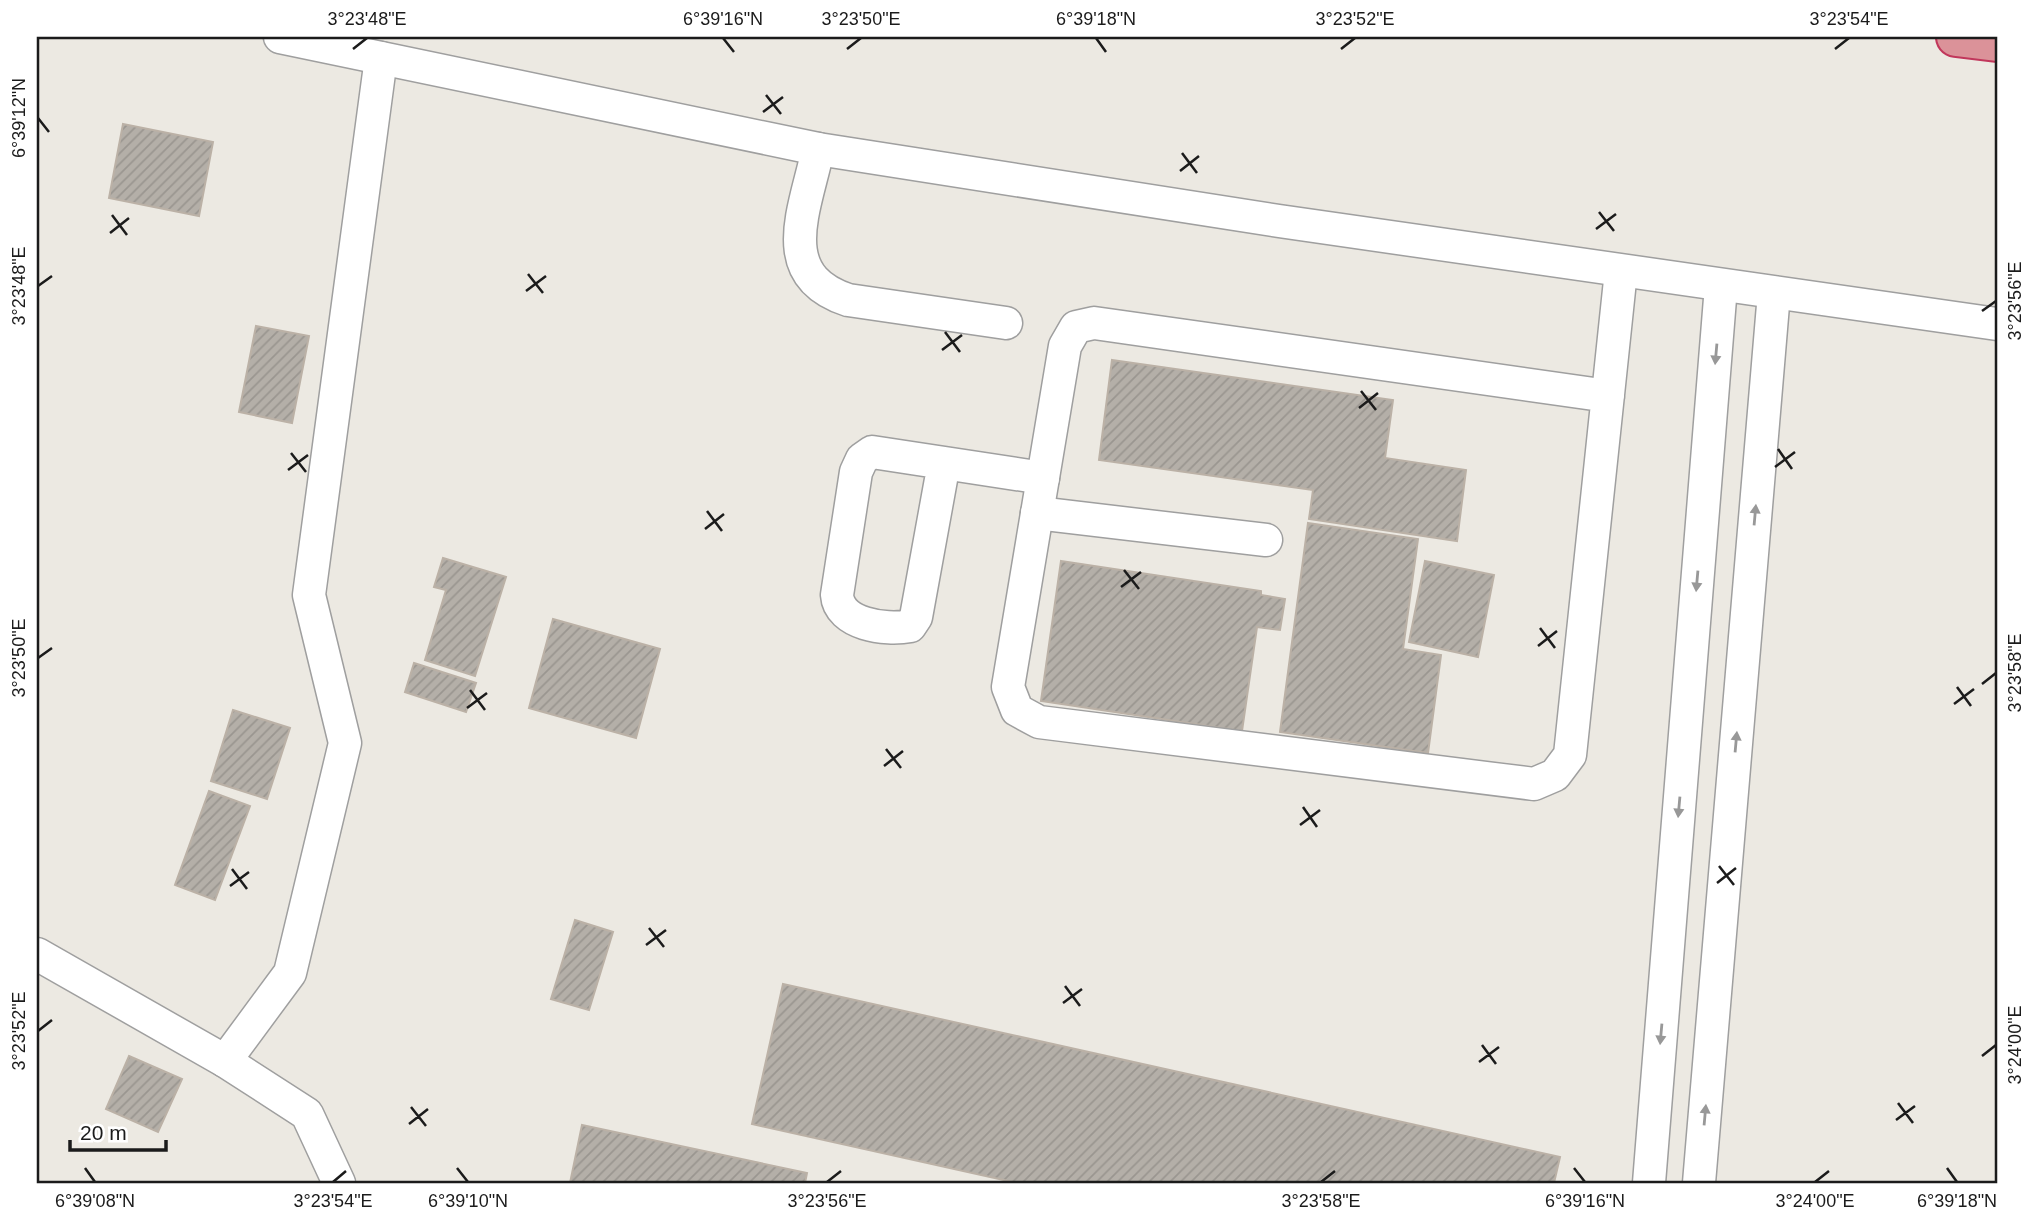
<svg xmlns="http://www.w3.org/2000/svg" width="2034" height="1220" viewBox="0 0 2034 1220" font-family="Helvetica,sans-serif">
<defs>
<pattern id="building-hatch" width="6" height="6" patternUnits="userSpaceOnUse" patternTransform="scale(1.75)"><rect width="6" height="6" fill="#b4afa8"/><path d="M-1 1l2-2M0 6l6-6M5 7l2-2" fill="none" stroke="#9a9690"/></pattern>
</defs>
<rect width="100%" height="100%" fill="#ece9e2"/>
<g fill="url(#building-hatch)" stroke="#bbb1a6" stroke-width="2">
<polygon points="123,124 213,142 199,216 109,198"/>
<polygon points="256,326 309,336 292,423 239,412"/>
<polygon points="1112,360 1393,400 1385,458 1466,470 1457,541 1309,519 1313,490 1099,460"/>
<polygon points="1308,523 1418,539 1403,649 1441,655 1428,753 1280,732"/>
<polygon points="443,558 506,577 475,676 425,660 446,590 434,587"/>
<polygon points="1061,561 1261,591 1261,595 1285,599 1280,630 1257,627 1242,731 1041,701"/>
<polygon points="1425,561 1494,575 1478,657 1409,642"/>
<polygon points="553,619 660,649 636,738 529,708"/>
<polygon points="414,663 476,683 466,712 405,692"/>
<polygon points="233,710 290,728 267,799 211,781"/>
<polygon points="209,791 250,806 215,900 175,885"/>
<polygon points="575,920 613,932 589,1010 551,999"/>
<polygon points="783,984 1560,1157 1554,1183 1017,1183 752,1124"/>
<polygon points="129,1056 182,1079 158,1132 106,1109"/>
<polygon points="582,1125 807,1173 805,1183 570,1183"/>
</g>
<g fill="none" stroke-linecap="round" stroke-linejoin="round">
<defs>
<g id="minor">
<polyline points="280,37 818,149 1279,221 1997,324"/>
<path d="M 818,149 C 806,208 772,275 848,300 L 1006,323"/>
<polyline points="1608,396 1094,323 1076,327 1065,346 1008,687 1017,710 1039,722 1534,784 1555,775 1570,755 1621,271"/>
<path d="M 944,463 L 916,617 L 910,626 C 885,631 839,624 837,595 L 856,472 L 862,459 L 872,452 L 1043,478"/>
<polyline points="1037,513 1266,540"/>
<polyline points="37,954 225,1061 290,973 345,743 309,595 381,58"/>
<polyline points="225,1061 307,1114 339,1183"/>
<polyline points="1649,1183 1721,286"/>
<polyline points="1699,1183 1774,293"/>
</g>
<polyline id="highway" points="1956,37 1997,42"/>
</defs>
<use href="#minor" stroke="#9f9f9f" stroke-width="35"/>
<use href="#highway" stroke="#c1375b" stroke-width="42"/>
<use href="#minor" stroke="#fff" stroke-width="32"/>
<use href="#highway" stroke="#db9299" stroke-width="38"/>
</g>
<defs><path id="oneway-solid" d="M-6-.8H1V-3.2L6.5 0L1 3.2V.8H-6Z" transform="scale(1.75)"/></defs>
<g fill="#989898">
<use href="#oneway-solid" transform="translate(1716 354) rotate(95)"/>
<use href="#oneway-solid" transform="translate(1755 515) rotate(-85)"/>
<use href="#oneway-solid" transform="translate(1697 581) rotate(95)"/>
<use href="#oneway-solid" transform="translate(1736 742) rotate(-85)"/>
<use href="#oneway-solid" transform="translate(1679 807) rotate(95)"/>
<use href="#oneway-solid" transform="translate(1661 1034) rotate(95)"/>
<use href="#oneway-solid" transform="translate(1705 1115) rotate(-85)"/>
</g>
<path fill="none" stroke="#1b1b1b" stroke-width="2.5" d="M 723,38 L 734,52M 1096,38 L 1106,52M 353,49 L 367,38M 847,49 L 861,38M 1341,49 L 1355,38M 1835,49 L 1849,38M 766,95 L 781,114M 763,112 L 783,97M 38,118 L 49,132M 1182,153 L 1197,173M 1180,171 L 1199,156M 1599,212 L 1614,231M 112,215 L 127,235M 1596,229 L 1616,214M 110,233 L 129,218M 528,274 L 543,293M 38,286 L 52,276M 526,291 L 546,276M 1982,311 L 1996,301M 945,332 L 960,352M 942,350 L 962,335M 1361,391 L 1376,410M 1359,408 L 1378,393M 1778,449 L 1792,469M 291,453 L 306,472M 1775,467 L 1795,452M 288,470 L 308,455M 707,511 L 722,531M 705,529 L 724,514M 1124,570 L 1139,589M 1121,587 L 1141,572M 1540,628 L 1555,648M 1538,646 L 1557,631M 38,658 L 52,648M 1982,684 L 1996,673M 1957,687 L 1971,706M 470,690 L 485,710M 1954,704 L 1974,689M 467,708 L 487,693M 886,749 L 901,768M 884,766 L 903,751M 1303,807 L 1317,827M 1300,825 L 1320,810M 1719,866 L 1734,885M 232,869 L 247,889M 1717,883 L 1736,868M 230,886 L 249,872M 649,928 L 664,947M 646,945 L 666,930M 1065,986 L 1080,1006M 1063,1003 L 1082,989M 38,1031 L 52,1020M 1482,1045 L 1496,1064M 1982,1056 L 1996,1045M 1479,1062 L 1499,1047M 1898,1103 L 1913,1123M 411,1107 L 426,1126M 1896,1120 L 1915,1106M 409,1124 L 428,1109M 85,1168 L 95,1182M 457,1168 L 468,1182M 1574,1168 L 1585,1182M 1947,1168 L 1957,1182M 333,1182 L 346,1171M 827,1182 L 841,1171M 1321,1182 L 1335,1171M 1815,1182 L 1829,1171"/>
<rect width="2034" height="1220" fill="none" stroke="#ffffff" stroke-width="77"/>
<path d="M70 1140v10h96v-10" fill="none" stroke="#1b1b1b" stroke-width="3.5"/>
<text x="80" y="1140" font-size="21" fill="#1b1b1b" stroke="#ffffff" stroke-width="5" paint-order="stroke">20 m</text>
<rect x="38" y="38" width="1958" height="1144" fill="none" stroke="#1b1b1b" stroke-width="2.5"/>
<g font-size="18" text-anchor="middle" fill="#1b1b1b">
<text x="367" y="25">3°23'48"E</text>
<text x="723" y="25">6°39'16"N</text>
<text x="861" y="25">3°23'50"E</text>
<text x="1096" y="25">6°39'18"N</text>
<text x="1355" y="25">3°23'52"E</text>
<text x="1849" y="25">3°23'54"E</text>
<text transform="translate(19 118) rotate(-90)" y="6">6°39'12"N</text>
<text transform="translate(19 286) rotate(-90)" y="6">3°23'48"E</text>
<text transform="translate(2015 301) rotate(-90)" y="6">3°23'56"E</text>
<text transform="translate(19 658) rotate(-90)" y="6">3°23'50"E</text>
<text transform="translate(2015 673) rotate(-90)" y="6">3°23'58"E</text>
<text transform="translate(19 1031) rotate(-90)" y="6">3°23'52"E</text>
<text transform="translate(2015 1045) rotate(-90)" y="6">3°24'00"E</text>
<text x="95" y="1207">6°39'08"N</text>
<text x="333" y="1207">3°23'54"E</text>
<text x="468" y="1207">6°39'10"N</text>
<text x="827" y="1207">3°23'56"E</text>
<text x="1321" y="1207">3°23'58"E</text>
<text x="1585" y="1207">6°39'16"N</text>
<text x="1815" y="1207">3°24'00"E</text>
<text x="1957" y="1207">6°39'18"N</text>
</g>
</svg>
